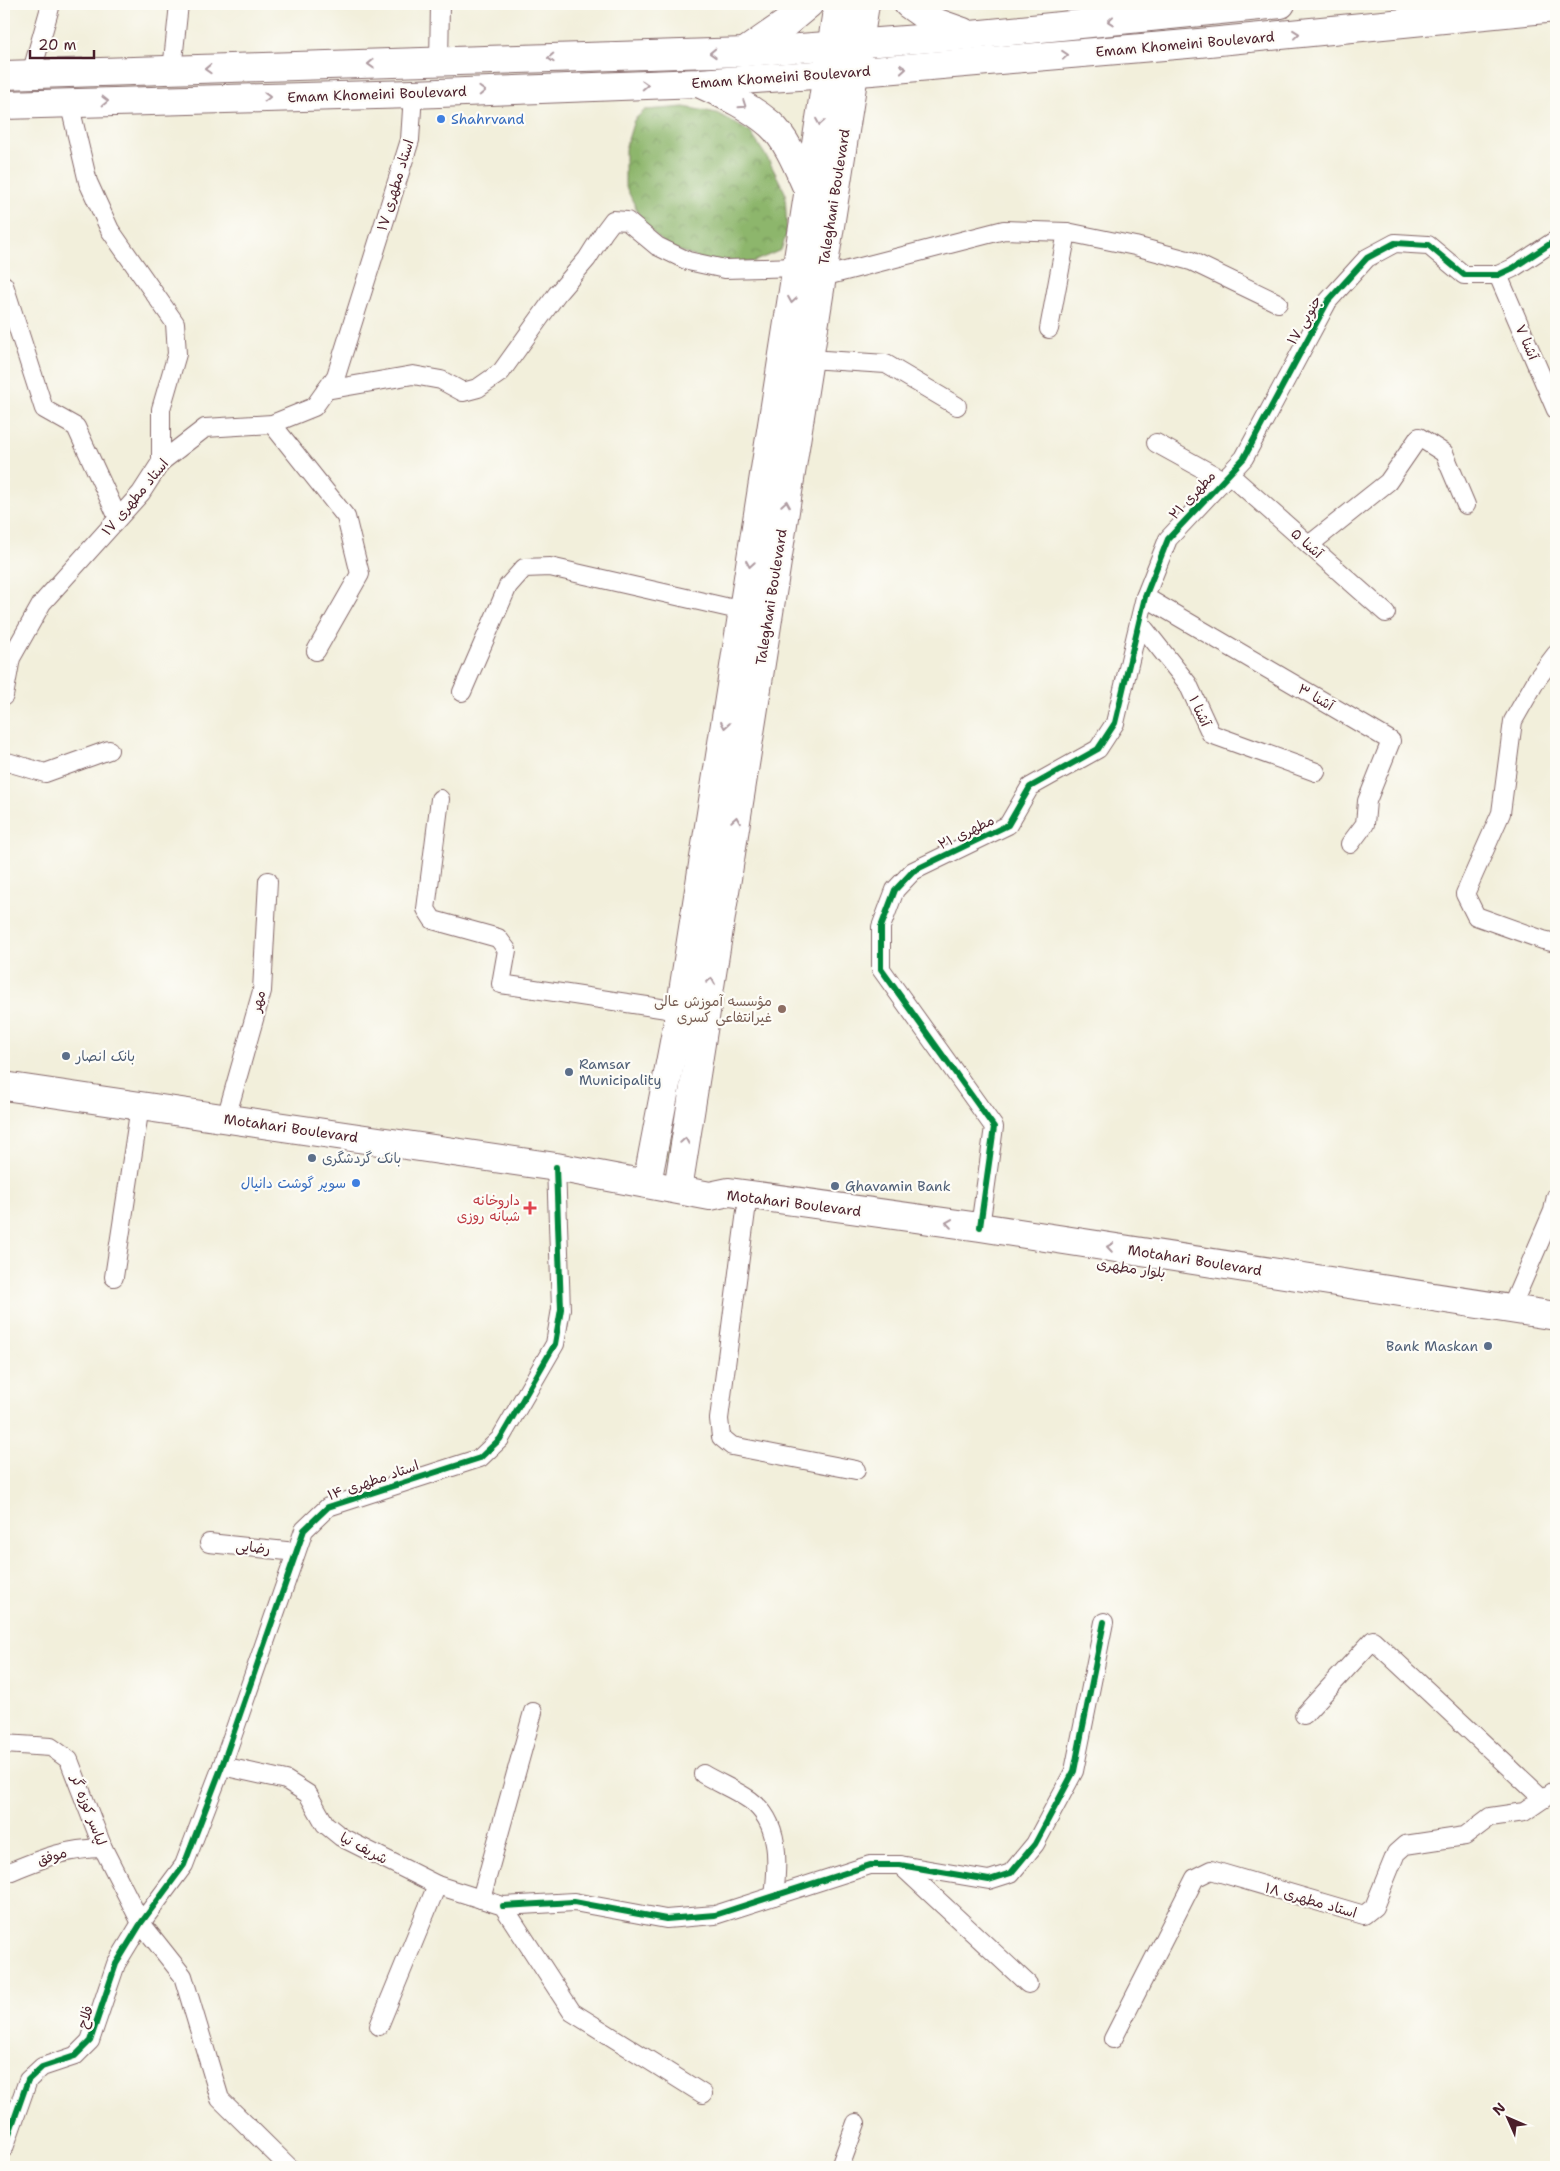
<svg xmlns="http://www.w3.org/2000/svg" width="1560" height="2171" viewBox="0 0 1560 2171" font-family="'Shantell Sans','Playpen Sans Arabic',sans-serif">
<defs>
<pattern id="grass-dots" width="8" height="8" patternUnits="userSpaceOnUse" patternTransform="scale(1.25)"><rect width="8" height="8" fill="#b2d57d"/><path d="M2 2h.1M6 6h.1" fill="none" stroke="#9bb66c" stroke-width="1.8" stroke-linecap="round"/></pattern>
<pattern id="forest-crowns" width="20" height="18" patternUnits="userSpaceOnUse" patternTransform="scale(1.25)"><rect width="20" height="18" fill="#8db66c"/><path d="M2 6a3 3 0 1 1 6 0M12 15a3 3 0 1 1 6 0" fill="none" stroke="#759359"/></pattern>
</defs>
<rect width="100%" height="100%" fill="#fdfcf7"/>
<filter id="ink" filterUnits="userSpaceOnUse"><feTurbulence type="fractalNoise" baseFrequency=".02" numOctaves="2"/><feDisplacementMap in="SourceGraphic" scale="10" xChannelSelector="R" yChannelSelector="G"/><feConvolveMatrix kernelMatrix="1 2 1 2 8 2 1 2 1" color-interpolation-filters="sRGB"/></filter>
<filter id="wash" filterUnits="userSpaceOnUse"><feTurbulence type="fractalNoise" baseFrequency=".0096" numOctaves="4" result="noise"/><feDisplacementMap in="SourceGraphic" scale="20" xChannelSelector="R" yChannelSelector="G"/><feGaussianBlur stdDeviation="1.12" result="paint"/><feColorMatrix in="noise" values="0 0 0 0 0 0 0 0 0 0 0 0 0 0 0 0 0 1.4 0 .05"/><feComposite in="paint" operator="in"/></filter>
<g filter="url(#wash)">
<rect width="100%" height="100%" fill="#f2efdb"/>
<polygon fill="url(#grass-dots)" stroke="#7e7a54" points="674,1116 678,1155 669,1161 665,1160 662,1152"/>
<polygon fill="url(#forest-crowns)" stroke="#6c6a4c" points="684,107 717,113 750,132 768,159 785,192 787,233 781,250 753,262 706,261 669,247 644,225 625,185 625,149 634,120 645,110"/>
</g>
<g filter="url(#ink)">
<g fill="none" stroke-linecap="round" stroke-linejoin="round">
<defs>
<g id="street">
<polyline points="439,62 440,4"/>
<polyline points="172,70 179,4"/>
<polyline points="31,74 51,4"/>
<polyline points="69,102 88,182 110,230 175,323 177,354 161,409 161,462"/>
<polyline points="1498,275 1556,410"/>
<polyline points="822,277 1004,230 1067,232 1135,246 1191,261 1278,303"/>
<polyline points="4,285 44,409 76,427 118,518"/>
<polyline points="1049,329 1067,232"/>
<polyline points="809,359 886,364 957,406"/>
<polyline points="326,390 413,375 441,380 463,392 478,388 501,372 557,294 587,259 604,232 613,220 627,221 657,246 688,261 725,269 797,267"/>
<polyline points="272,424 346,517 360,574 316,651"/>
<polyline points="1156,443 1223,480"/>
<polyline points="1229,474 1386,613"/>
<polyline points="1309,545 1388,482 1419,437 1444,453 1466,505"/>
<polyline points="1145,597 1391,741 1367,801 1365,824 1350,844"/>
<polyline points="1139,622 1188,684 1211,734 1316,772"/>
<polyline points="1556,654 1537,679 1513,721 1501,813 1465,894 1476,916 1543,940 1556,943"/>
<polyline points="462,692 508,586 524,568 550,567 743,611"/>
<polyline points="4,696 11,658 42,603 141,493 161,462 205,428 272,424 314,407 336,376 410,140 413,94"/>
<polyline points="4,761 45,773 109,750"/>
<polyline points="440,799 426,909 433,920 498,938 507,950 501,984 680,1011"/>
<polyline points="226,1118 262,991 268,881"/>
<polyline points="746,1211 719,1419 721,1437 732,1446 856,1470"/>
<polyline points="980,1227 994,1127 881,969 881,927 895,890 913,871 1008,825 1030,787 1098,749 1115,723 1145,597 1168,539 1244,458 1328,301 1367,258 1395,243 1428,245 1464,275 1498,275 1513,268 1556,240"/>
<polyline points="114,1277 140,1106"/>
<polyline points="1511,1308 1553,1211 1556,1196"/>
<polyline points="209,1543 296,1552"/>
<polyline points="1304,1715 1373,1640 1543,1799"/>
<polyline points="4,1744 51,1747 69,1760 103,1848 141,1923 183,1976 220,2099 289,2167"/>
<polyline points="222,1766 286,1780 308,1794 325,1824 341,1837 437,1885 503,1906 572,2012 703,2094"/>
<path d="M 703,1774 C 718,1783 736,1790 750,1800 C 781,1822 778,1863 774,1896"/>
<polyline points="900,1865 1028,1984"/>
<path d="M 4,1874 C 41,1859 62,1849 103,1848"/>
<polyline points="481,1899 533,1712"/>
<polyline points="503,1906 574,1902 666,1919 715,1915 870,1865 900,1865 989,1880 1011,1873 1035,1844 1074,1771 1104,1622"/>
<polyline points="379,2026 437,1885"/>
<polyline points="1113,2039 1195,1878 1211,1870 1364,1915 1374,1907 1396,1853 1405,1845 1465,1836 1490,1817 1524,1812 1556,1790"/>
<polyline points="4,2148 28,2080 42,2067 75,2056 90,2041 116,1964 141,1923 184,1865 222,1766 304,1530 328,1507 480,1458 500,1439 555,1344 561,1309 556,1167"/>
<polyline points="840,2167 856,2123"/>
</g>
<g id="primary">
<polyline points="908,4 932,21 963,32"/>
<polyline points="746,51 785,24 809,4"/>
<polyline points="4,75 746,52 971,35 1281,4"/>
<path d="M 703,85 C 727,96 750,107 770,124 C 788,140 799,170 809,192"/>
<polyline points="4,105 413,94 699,83 872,71 1199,43 1556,8"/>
<polyline points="4,1086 556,1167 710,1196 729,1192 980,1227 1556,1316"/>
<polyline points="647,1183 680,1011 838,4"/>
<polyline points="678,1189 865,4"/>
</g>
</defs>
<use href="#street" stroke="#856869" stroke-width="20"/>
<use href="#primary" stroke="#856869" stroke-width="30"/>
<use href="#street" stroke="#fff" stroke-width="18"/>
<use href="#primary" stroke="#fff" stroke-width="28"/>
<defs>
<g id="cycleway">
<polyline points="980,1227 994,1127 881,969 881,927 895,890 913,871 1008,825 1030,787 1098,749 1115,723 1145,597 1168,539 1244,458 1328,301 1367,258 1395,243 1428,245 1464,275 1498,275 1513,268 1556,240"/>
<polyline points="503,1906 574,1902 666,1919 715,1915 870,1865 900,1865 989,1880 1011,1873 1035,1844 1074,1771 1104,1622"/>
<polyline points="4,2148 28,2080 42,2067 75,2056 90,2041 116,1964 141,1923 184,1865 222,1766 304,1530 328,1507 480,1458 500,1439 555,1344 561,1309 556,1167"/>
</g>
</defs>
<use href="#cycleway" stroke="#fdfcf7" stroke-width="9"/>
<use href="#cycleway" stroke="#00873e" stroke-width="6"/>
</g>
<defs><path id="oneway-chevron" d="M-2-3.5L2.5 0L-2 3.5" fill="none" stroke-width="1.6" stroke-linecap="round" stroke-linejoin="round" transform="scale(1.25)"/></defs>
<g stroke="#ae9aa0">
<use href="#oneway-chevron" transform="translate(1111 21) rotate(174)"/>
<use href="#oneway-chevron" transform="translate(1296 34) rotate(-6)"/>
<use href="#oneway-chevron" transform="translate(713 53) rotate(178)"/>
<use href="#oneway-chevron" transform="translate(1065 55) rotate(-5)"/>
<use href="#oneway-chevron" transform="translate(551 58) rotate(178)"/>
<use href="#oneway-chevron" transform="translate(371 64) rotate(178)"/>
<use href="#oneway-chevron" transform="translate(208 69) rotate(178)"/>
<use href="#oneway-chevron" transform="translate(903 69) rotate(-5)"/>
<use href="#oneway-chevron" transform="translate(645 85) rotate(-2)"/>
<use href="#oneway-chevron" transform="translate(482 91) rotate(-2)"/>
<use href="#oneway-chevron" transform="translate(267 97) rotate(-1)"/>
<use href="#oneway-chevron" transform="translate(105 101) rotate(-1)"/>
<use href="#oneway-chevron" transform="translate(743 105) rotate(34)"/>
<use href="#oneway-chevron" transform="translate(820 122) rotate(99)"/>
<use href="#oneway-chevron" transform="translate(792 300) rotate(99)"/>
<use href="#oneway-chevron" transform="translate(786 504) rotate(-81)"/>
<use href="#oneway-chevron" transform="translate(750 564) rotate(99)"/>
<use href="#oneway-chevron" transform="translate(725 725) rotate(99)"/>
<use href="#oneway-chevron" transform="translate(736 820) rotate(-81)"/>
<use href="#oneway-chevron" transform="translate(711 981) rotate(-81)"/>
<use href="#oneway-chevron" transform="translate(685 1141) rotate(-81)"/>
<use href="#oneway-chevron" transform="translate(949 1223) rotate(-172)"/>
<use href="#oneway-chevron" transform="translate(1110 1247) rotate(-171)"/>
</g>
</g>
<g fill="#3f7fe0" stroke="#fdfcf7" stroke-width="2">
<circle cx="441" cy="119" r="5"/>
<circle cx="356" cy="1183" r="5"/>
</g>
<circle fill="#8d6e63" stroke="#fdfcf7" stroke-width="2" cx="782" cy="1009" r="5"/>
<g fill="#5c6f8a" stroke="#fdfcf7" stroke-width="2">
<circle cx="66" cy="1056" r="5"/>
<circle cx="569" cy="1072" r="5"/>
<circle cx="312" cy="1158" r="5"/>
<circle cx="835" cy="1186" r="5"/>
<circle cx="1488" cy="1346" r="5"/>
</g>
<path fill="#e0444e" stroke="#fdfcf7" stroke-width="2" d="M527.5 1200.5h5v5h5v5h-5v5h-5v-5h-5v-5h5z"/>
<g text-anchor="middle" stroke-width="4.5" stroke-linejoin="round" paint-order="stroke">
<g font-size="14" fill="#4a1f2b" stroke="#fdfcf7">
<text transform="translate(1185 44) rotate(-5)" y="5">Emam Khomeini Boulevard</text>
<text transform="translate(781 77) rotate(-4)" y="5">Emam Khomeini Boulevard</text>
<text transform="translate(377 94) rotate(-2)" y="5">Emam Khomeini Boulevard</text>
<text transform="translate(395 185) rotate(-73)" y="5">استاد مطهری ۱۷</text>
<text transform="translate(834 197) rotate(-81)" y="5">Taleghani Boulevard</text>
<text transform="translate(1304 320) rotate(-60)" y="5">جنوبی ۱۷</text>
<text transform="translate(1527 342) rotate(67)" y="5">آشنا ۷</text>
<text transform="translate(1192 495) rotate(-47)" y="5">مطهری ۲۱</text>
<text transform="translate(135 497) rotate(-50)" y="5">استاد مطهری ۱۷</text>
<text transform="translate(1307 543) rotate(42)" y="5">آشنا ۵</text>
<text transform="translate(771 597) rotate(-81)" y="5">Taleghani Boulevard</text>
<text transform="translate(1316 697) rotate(30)" y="5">آشنا ۳</text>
<text transform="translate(1200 711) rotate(65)" y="5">آشنا ۱</text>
<text transform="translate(966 832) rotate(-26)" y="5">مطهری ۲۱</text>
<text transform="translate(258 1001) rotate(-77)" y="5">مهر</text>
<text transform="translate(291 1128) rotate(8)" y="5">Motahari Boulevard</text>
<text transform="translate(794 1203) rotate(7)" y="5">Motahari Boulevard</text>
<text transform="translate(1195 1260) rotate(9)" y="5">Motahari Boulevard</text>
<text transform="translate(1131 1268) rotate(8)" y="5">بلوار مطهری</text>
<text transform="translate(373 1480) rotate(-19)" y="5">استاد مطهری ۱۴</text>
<text transform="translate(253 1547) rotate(6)" y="5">رضایی</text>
<text transform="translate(89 1810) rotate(69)" y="5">لپاسر کوزه گر</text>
<text transform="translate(364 1848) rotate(28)" y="5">شریف نیا</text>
<text transform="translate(52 1856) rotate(-17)" y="5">موفق</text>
<text transform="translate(1311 1900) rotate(16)" y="5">استاد مطهری ۱۸</text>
<text transform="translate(85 2017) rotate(-72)" y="5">فلاح</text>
</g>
<g font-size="14" fill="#366cbe" stroke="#fdfcf7" text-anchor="start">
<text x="451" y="124">Shahrvand</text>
<text x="346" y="1188" text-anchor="end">سوپر گوشت دانیال</text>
</g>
<g font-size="14" fill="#785e54" stroke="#fdfcf7" text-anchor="end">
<text x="772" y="1006">مؤسسه آموزش عالی<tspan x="772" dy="16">غیرانتفاعی کسری</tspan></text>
</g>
<g font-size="14" fill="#4e5e75" stroke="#fdfcf7" text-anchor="start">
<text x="76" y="1061">بانک انصار</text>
<text x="579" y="1069">Ramsar<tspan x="579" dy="16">Municipality</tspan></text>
<text x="322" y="1163">بانک گردشگری</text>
<text x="845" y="1191">Ghavamin Bank</text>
<text x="1478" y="1351" text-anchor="end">Bank Maskan</text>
</g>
<g font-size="14" fill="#be3a42" stroke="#fdfcf7" text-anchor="end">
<text x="520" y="1205">داروخانه<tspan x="520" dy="16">شبانه روزی</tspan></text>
</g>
</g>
<rect width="1560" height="2171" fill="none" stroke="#fdfcf7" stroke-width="20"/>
<g transform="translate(1508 2118) rotate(315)" stroke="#fdfcf7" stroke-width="4" paint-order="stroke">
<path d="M0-4L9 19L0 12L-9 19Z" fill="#4a1f2b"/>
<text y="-8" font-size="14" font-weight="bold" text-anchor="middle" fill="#4a1f2b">N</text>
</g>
<path d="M30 50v8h64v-8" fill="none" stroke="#4a1f2b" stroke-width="2.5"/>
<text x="38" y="50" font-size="15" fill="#4a1f2b" stroke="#fdfcf7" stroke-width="4" paint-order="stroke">20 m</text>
</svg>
